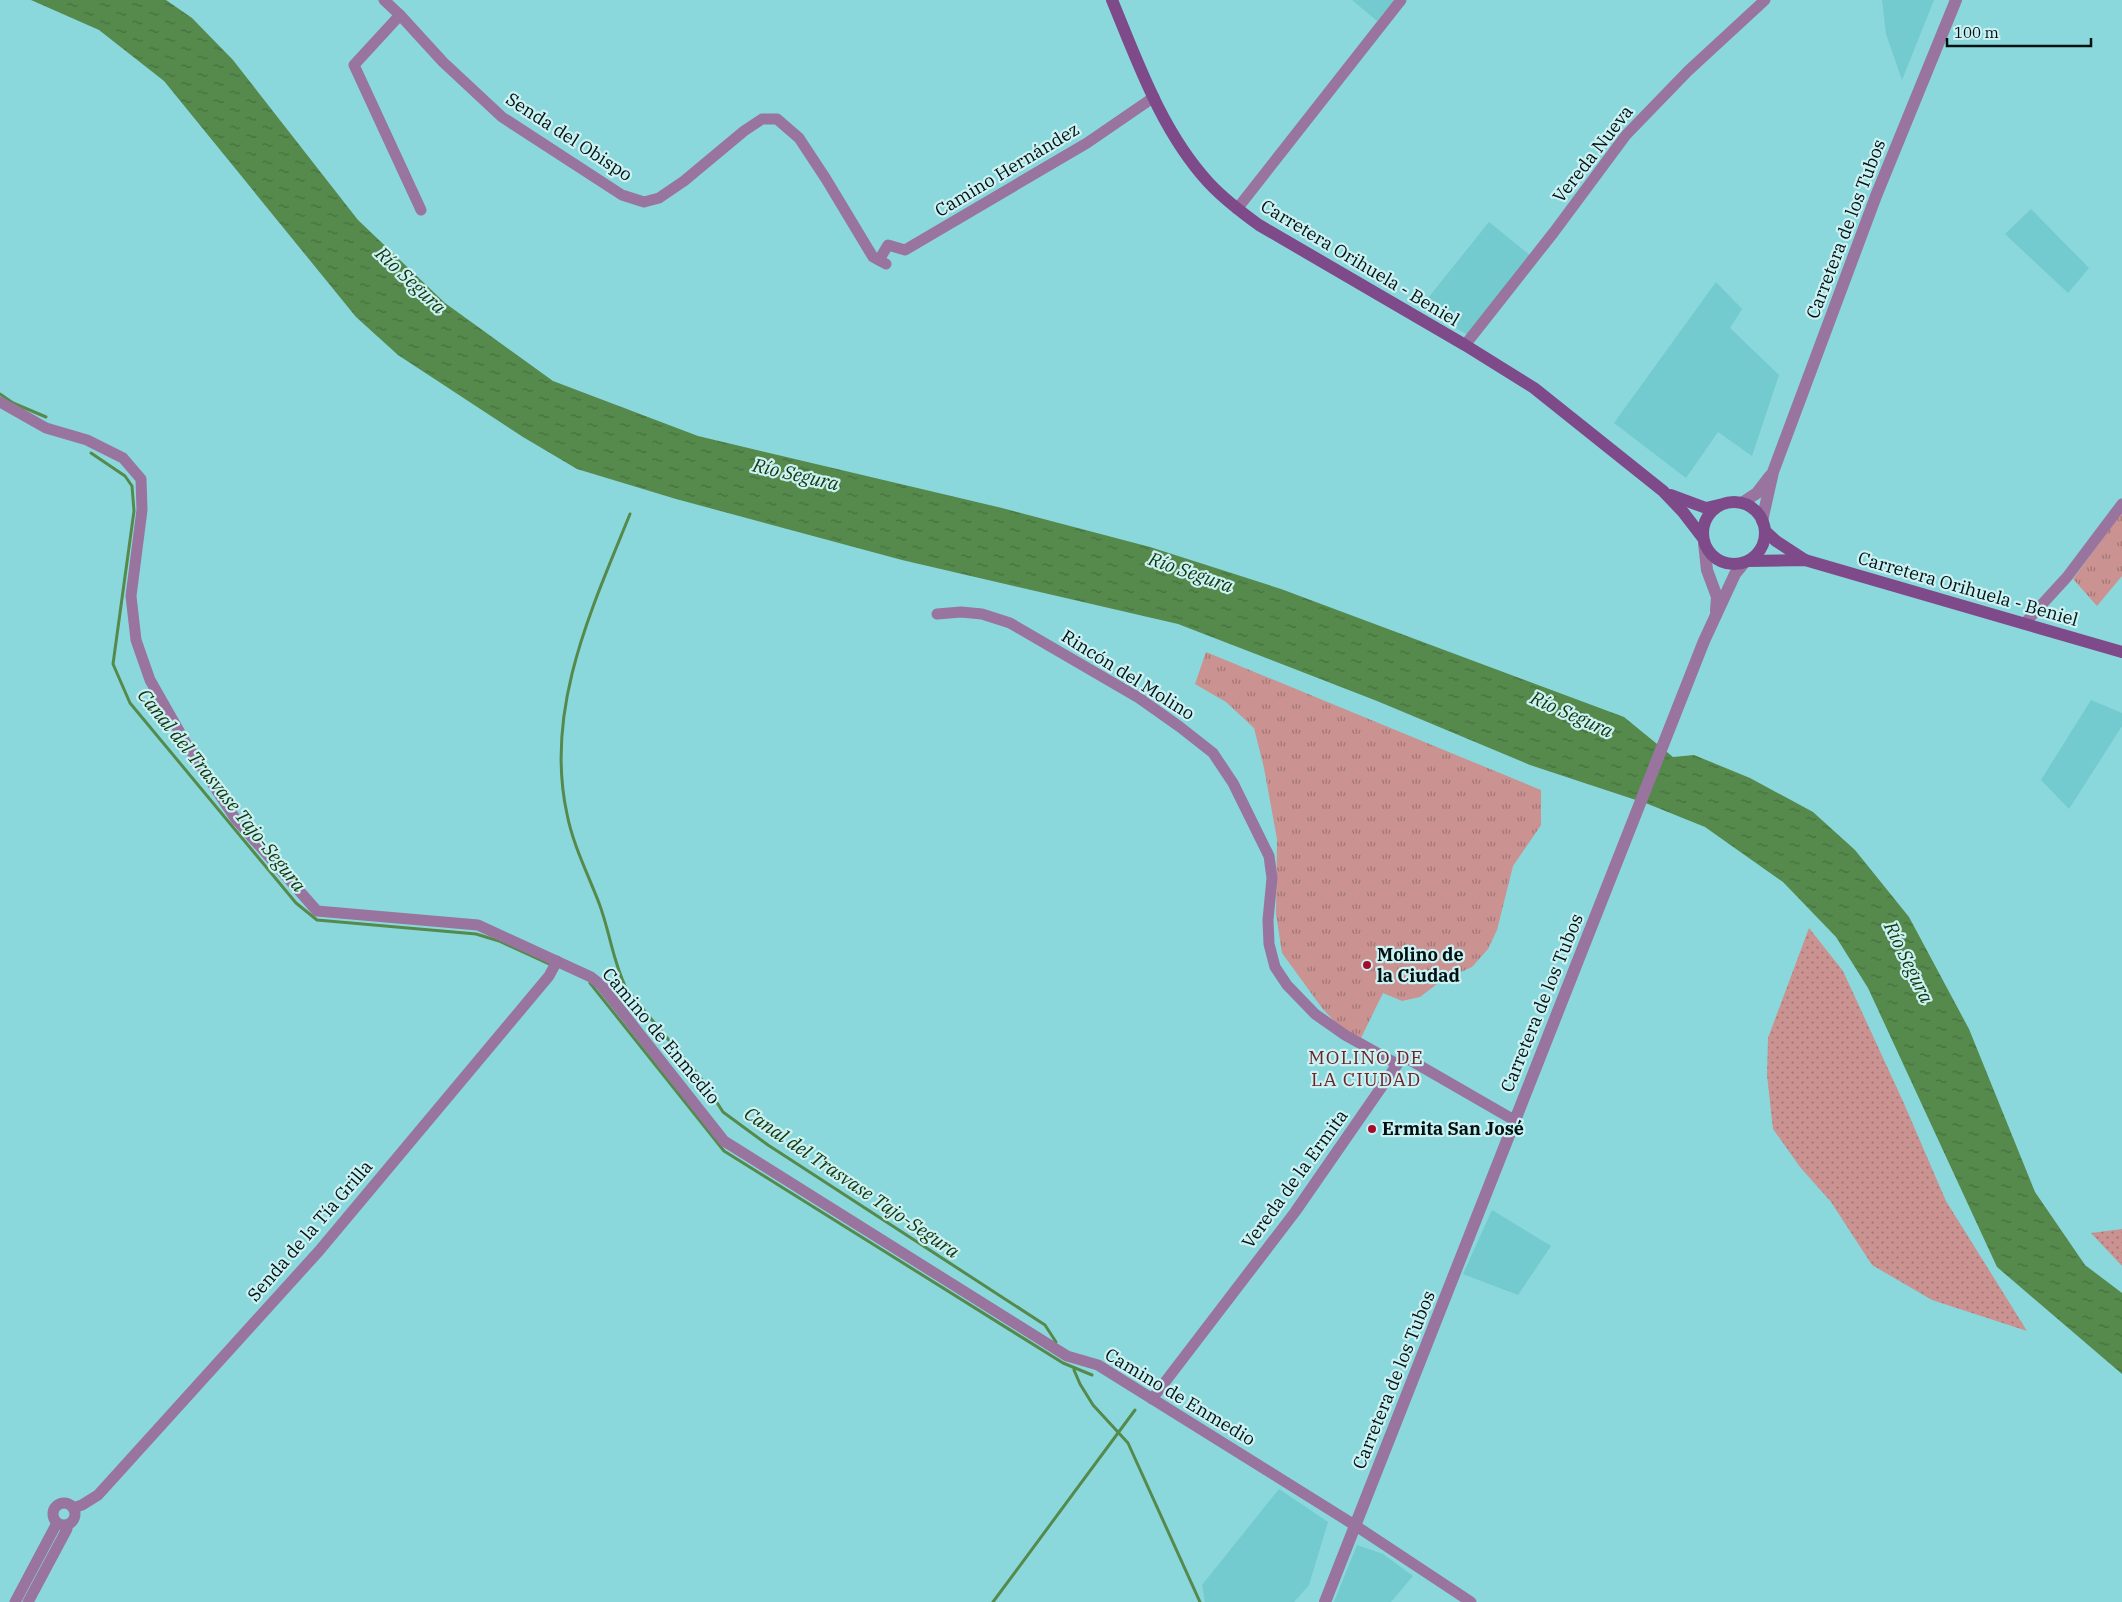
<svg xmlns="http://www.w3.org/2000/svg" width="2122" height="1602" viewBox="0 0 2122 1602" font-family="'IBM Plex Serif',serif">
<defs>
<pattern id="grass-dots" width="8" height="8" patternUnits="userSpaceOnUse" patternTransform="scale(1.25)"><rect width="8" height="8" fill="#ca9291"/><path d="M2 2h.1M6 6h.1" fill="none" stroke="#a27675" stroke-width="1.8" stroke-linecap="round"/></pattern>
<pattern id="park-tufts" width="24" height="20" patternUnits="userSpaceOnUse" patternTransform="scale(1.25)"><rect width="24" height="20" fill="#ca9291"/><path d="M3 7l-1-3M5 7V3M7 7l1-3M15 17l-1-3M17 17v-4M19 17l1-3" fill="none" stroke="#a27675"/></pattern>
<pattern id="water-ripples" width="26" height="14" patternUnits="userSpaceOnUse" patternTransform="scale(1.25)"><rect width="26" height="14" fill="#558a4c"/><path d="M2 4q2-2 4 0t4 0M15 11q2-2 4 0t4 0" fill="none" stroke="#446f3e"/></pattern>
</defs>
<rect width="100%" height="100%" fill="#8ad8dc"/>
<g fill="#73cacf">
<polygon points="1352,0 1394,0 1377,21"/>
<polygon points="1882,0 1934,0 1902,80 1886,34"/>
<polygon points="2031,209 2089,268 2068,293 2005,234"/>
<polygon points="1489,222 1531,256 1468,335 1420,308"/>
<polygon points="1716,282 1742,309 1730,328 1779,375 1752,456 1718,432 1686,478 1614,423"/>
<polygon points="2091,700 2122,713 2122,726 2069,809 2041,780"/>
<polygon points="1492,1210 1551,1246 1518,1295 1463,1274"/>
<polygon points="1279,1489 1328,1522 1309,1585 1294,1602 1205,1602 1202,1585"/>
<polygon points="1357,1545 1383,1554 1413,1576 1391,1602 1334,1602"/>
</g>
<g fill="url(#grass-dots)">
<polygon points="1809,928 1843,971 1902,1099 1946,1201 2027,1331 1932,1300 1872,1265 1831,1202 1800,1167 1773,1129 1767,1075 1768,1038"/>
<polygon points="2122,1229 2122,1266 2091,1233"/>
</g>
<g fill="url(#park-tufts)">
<polygon points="2122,512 2122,576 2097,606 2073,579"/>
<polygon points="1206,652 1541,790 1541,825 1513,866 1497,930 1488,949 1472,967 1441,981 1420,997 1402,1001 1383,993 1360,1040 1337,1024 1322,1008 1282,953 1276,914 1277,839 1264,768 1254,728 1226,702 1195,684"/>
</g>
<polygon fill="url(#water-ripples)" points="31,0 166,0 192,18 233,60 358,220 445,303 553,381 698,436 1002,508 1150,547 1281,589 1624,717 1673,757 1694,755 1750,778 1813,812 1855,850 1909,917 1969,1029 2035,1192 2085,1265 2122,1293 2122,1374 1997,1267 1868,988 1836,937 1783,882 1705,827 1648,804 1530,765 1377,701 1178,624 902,560 676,499 577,469 523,437 398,355 356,317 164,81 99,30"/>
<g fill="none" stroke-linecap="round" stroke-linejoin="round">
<g stroke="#558a4c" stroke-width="3">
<polyline points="0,394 13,403 46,417"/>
<polyline points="91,453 125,476 132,486 134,511 113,664 130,703 296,903 317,920 476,934 499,941 549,964"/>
<path d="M 630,514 C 592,608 544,709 567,814 C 573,845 588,874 599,903 C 610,932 613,963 627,990 L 703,1081 L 723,1112 L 768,1145 L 1045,1325 L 1056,1342"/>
<polyline points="590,983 724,1151 1063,1363 1092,1375"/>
<polyline points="1074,1370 1080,1384 1093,1405 1128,1443 1200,1602"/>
<polyline points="993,1602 1135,1410"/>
</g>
<g stroke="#98749f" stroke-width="11">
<polyline points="384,0 400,15 443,62 502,117 622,195 644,202 659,198 684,181 744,131 762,119 777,119 799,138 826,179 873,257 886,264"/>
<polyline points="400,15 354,65 421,210"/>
<polyline points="1237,209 1401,0"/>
<polyline points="879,260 888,245 905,250 1087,143 1154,97"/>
<polyline points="1465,345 1554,232 1626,135 1688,71 1765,0"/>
<polyline points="0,402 46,428 87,440 123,458 141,479 142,510 131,596 136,640 150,680 187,745 235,818 317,911 478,925 591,977 601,985 724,1141 1067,1356 1098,1365 1356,1526 1471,1602"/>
<polyline points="937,614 961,612 982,614 1010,623 1139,698 1180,727 1213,753 1233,783 1269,856 1272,878 1268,920 1269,944 1275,967 1287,985 1315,1014 1345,1035 1397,1064"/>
<polyline points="2024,624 2067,577 2122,504"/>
<polyline points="1152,1399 1295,1212 1403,1056 1514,1120"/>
<circle cx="64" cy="1514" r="11"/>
<polyline points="73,1508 82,1505 98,1495 319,1251 549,976 557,961"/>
<polyline points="15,1602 57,1523"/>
<polyline points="28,1602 67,1529 67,1525"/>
</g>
<g stroke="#98749f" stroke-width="12">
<polyline points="1742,503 1757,493 1770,476"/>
<polyline points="1762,521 1773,472 1876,196 1956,0"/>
<polyline points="1704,543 1707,570 1717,597 1716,611"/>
<polyline points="1325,1602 1704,641 1735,574 1744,563"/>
</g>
<g stroke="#7e4a89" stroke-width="12">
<path d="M 1112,0 C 1138,63 1162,132 1209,183 C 1224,199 1241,212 1259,225 L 1465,345 L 1534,388 L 1663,491 L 1683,512 L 1703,538"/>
<polyline points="1671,495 1706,508 1719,505"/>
<circle cx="1734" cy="533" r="31"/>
<polyline points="1765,531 1776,541 1805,560"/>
<polyline points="1748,561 1805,560 2122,652"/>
</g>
</g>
<g fill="#a60c2a" stroke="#ccf1f3" stroke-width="2">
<circle cx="1367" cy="965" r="5"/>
<circle cx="1372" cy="1129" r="5"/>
</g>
<g text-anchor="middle" stroke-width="4.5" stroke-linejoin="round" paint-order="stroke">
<g font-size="18" fill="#001112" stroke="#ccf1f3">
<text transform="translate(569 137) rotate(33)" y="6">Senda del Obispo</text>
<text transform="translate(1593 154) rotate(-52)" y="6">Vereda Nueva</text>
<text transform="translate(1007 170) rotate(-31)" y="6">Camino Hernández</text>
<text transform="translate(1846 229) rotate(-69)" y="6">Carretera de los Tubos</text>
<text transform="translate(1360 263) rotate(31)" y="6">Carretera Orihuela - Beniel</text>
<text transform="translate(1968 589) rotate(16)" y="6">Carretera Orihuela - Beniel</text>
<text transform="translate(1128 675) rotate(32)" y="6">Rincón del Molino</text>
<text transform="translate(1542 1003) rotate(-68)" y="6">Carretera de los Tubos</text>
<text transform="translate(661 1036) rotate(50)" y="6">Camino de Enmedio</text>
<text transform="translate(1295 1179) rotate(-54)" y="6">Vereda de la Ermita</text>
<text transform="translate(310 1231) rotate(-49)" y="6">Senda de la Tía Grilla</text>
<text transform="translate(1394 1380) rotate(-68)" y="6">Carretera de los Tubos</text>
<text transform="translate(1180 1397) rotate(31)" y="6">Camino de Enmedio</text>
</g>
<g font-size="18" font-weight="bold" fill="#001112" stroke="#ccf1f3" text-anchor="start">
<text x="1377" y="961">Molino de<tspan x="1377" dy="21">la Ciudad</tspan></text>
<text x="1382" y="1135">Ermita San José</text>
</g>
<g font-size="19" font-style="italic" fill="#11360a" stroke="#ccf1f3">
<text transform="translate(411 280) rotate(43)" y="7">Río Segura</text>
<text transform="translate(796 474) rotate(13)" y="7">Río Segura</text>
<text transform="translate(1191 572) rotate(19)" y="7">Río Segura</text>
<text transform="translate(1572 714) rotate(24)" y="7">Río Segura</text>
<text transform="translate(222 790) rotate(51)" y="7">Canal del Trasvase Tajo-Segura</text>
<text transform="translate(1909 962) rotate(64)" y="7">Río Segura</text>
<text transform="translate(852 1182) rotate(34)" y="7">Canal del Trasvase Tajo-Segura</text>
</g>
<g font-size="19" letter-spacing="1" fill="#6b2529" stroke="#ccf1f3">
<text x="1366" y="1064">MOLINO DE<tspan x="1366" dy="22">LA CIUDAD</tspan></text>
</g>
</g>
<path d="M1947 38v8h144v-8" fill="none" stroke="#001112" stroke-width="2.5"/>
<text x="1954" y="38" font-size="15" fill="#001112" stroke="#ccf1f3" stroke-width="4" paint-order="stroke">100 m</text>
</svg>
